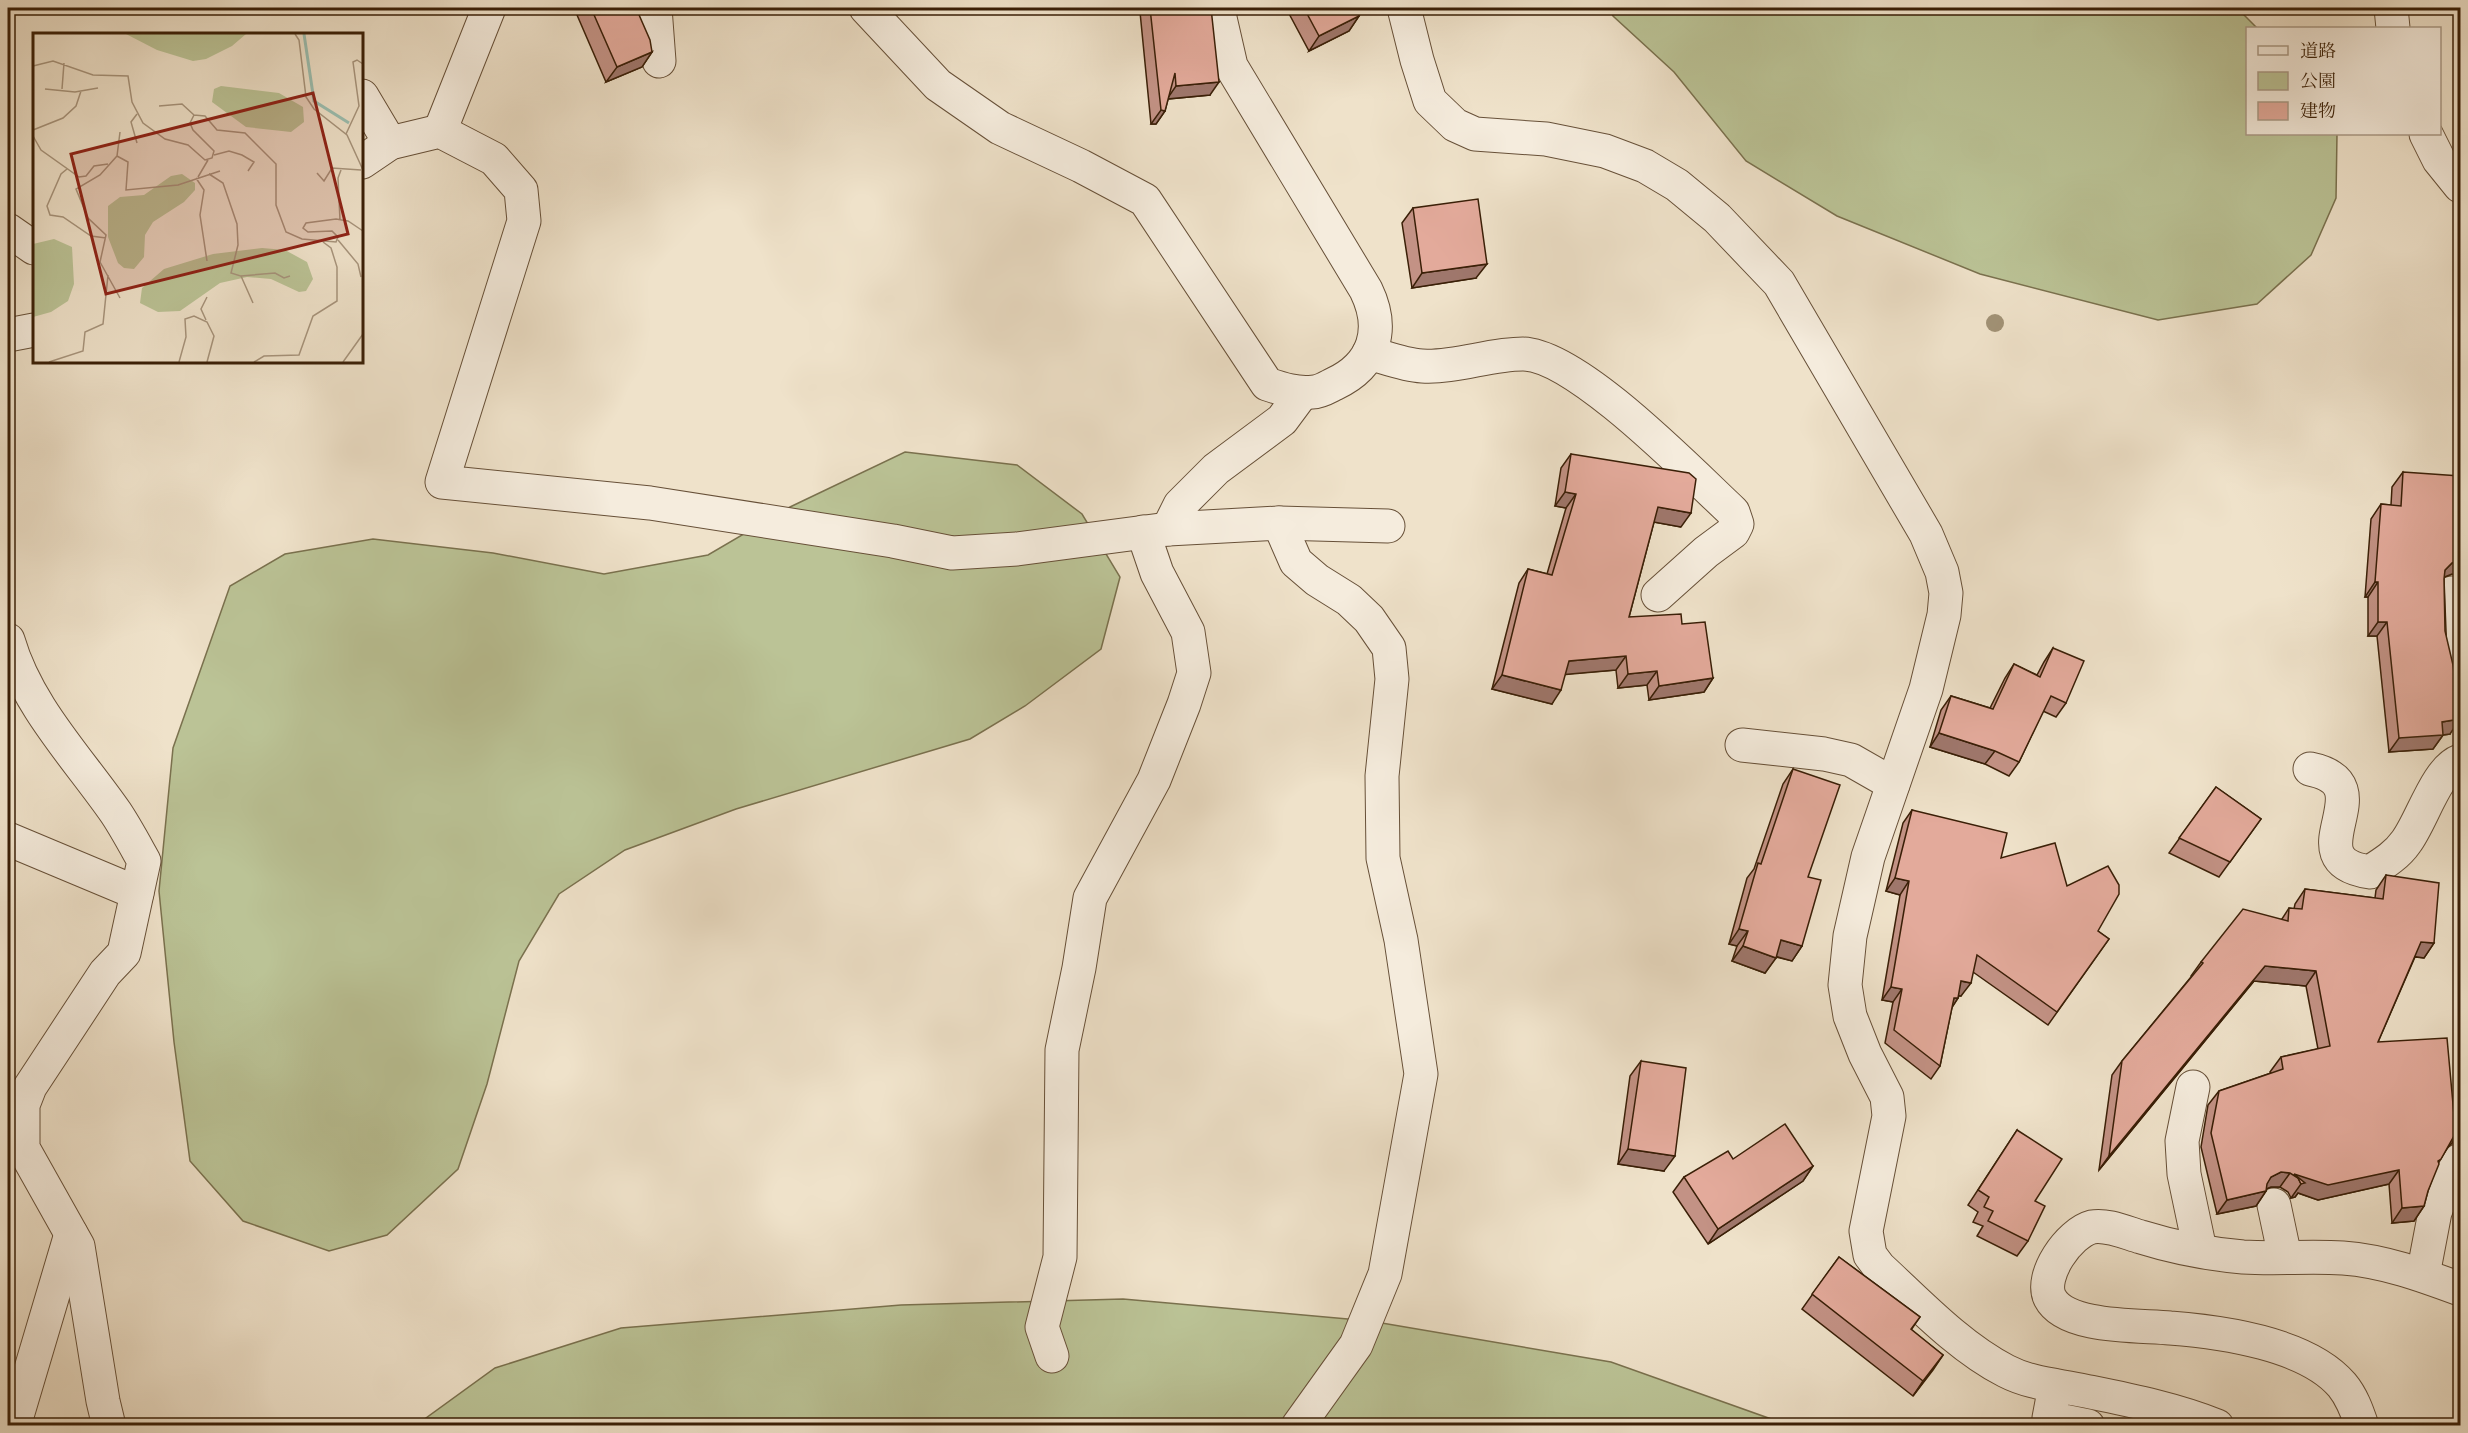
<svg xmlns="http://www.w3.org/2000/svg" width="2468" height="1433" viewBox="0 0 2468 1433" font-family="'IM FELL Double Pica','Noto Serif JP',serif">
<rect width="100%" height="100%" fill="#efe2ca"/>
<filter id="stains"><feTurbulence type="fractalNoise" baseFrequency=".00333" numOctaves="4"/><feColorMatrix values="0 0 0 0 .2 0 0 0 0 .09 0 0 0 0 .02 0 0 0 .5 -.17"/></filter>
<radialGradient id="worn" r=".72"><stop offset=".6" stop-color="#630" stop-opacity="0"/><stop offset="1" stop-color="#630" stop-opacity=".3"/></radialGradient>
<g fill="#bbc396" stroke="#7a714e" stroke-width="1.5">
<polygon points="1609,8 2237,8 2257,28 2248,28 2248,134 2337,134 2336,198 2311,255 2257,304 2158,320 1980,274 1837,216 1746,161 1674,72 1613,16"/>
<polygon points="905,452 1017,465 1082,514 1120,577 1101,649 1025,706 970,739 736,809 625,850 559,894 519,961 487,1084 458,1169 387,1235 329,1251 243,1221 190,1161 174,1042 159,891 173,748 230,586 285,554 373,539 493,553 604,574 708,555 790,507"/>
<polygon points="1123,1299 1370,1321 1611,1362 1788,1425 415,1426 495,1368 621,1328 901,1305"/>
</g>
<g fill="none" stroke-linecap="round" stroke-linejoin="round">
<polyline stroke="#747f6d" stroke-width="14" points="2460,64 2460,80"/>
<defs>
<g id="minor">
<polyline points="655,8 659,61"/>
<path d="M 866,8 L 938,85 L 1000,128 L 1081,166 L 1145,200 L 1267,384 C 1282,389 1297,394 1313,392 C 1320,392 1328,387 1334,384 C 1375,365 1385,329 1366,290 L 1231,66 L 1220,18 L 1220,8"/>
<path d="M 1404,8 L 1417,60 L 1430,101 L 1455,125 L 1475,134 L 1546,139 L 1605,151 L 1645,166 L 1677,185 L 1717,218 L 1779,283 L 1926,534 L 1942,572 L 1946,593 L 1944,615 L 1926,689 L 1868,857 L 1850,936 L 1845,985 L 1850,1016 L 1865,1054 L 1887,1097 L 1889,1116 L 1866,1231 L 1870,1255 L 1879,1267 C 1917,1302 1959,1347 2006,1371 C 2031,1384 2058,1385 2085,1391 C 2129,1400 2175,1409 2217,1426"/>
<polyline points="2391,8 2393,28"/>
<polyline points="362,96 390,143"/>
<polyline points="440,131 489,8"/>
<polyline points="2426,134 2439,160 2460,186"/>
<polyline points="362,162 390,143 440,131 494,159 521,190 524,221 442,482 650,503 893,541 952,553 1017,549 1168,529 1279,523 1388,526"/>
<polyline points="8,230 34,248"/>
<polyline points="8,335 34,330"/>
<path d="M 1369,353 C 1387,358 1404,365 1422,366 C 1456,368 1489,354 1523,354 C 1577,355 1691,473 1733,512 L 1737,524 L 1733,532 L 1706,552 L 1658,595"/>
<polyline points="1279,523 1296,562 1317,580 1349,600 1369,619 1389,648 1392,679 1382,776 1383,858 1401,940 1421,1074 1385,1274 1356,1345 1298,1426"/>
<polyline points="1168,529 1180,505 1216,469 1282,420 1302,393"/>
<polyline points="2452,593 2454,645 2460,672"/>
<path d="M 8,640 C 27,706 77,757 116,813 C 126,828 135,845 144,861 L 124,953 L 105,973 L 30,1087 L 23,1105 L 23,1148 L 78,1246 L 103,1401 L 109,1426"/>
<polyline points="1742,745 1824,754 1851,760 1893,784"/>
<path d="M 2310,769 C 2389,785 2288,860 2370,872 C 2384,863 2397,855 2406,842 C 2422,821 2436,770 2460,761"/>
<polyline points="8,839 137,893"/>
<polyline points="2193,1087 2182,1141 2184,1174 2200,1250"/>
<polyline points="2274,1205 2285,1257"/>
<polyline points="2423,1275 2435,1212 2445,1187 2460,1160"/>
<polyline points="1052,1356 1042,1327 1060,1257 1062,1050 1079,968 1090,898 1154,780 1184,704 1194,673 1188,632 1157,573 1143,532"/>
<polyline points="2055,1386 2049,1418 2088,1426"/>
<polyline points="14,1426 71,1234"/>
<path d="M 2362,1426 C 2357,1411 2352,1397 2342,1385 C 2307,1344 2222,1332 2170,1328 C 2141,1325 2066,1329 2050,1298 C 2039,1276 2069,1233 2092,1227 C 2107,1224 2127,1233 2141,1237 C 2173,1247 2209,1254 2243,1257 C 2276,1259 2310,1256 2343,1258 C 2384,1261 2422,1275 2460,1289"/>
</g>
</defs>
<use href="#minor" stroke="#675038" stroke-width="35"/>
<use href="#minor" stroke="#f5ecdd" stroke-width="33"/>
</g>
<circle fill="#a19276" cx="1995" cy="323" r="9"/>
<g fill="#c39285" stroke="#3a1f07" stroke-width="1.5">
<polygon points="574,8 636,8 652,52 642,67 606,82"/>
<polygon points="1135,8 1191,8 1210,95 1168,99 1165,111 1156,124 1151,124 1140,12 1134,11"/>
<polygon points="1286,8 1355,8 1359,16 1349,31 1309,51"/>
<polygon points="1413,208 1476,278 1412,288 1402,223"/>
<polygon points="1571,454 1681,527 1654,522 1629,617 1682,624 1713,678 1704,692 1649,700 1647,685 1618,688 1616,670 1565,674 1552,704 1492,689 1519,583 1528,569 1547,574 1566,508 1555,506 1561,468"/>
<polygon points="2403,472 2452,574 2444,577 2444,579 2450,734 2443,735 2433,749 2389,752 2377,636 2368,636 2368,597 2365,597 2371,519 2381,504 2391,505 2392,487"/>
<polygon points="2053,648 2066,703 2056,717 2043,711 2019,762 2009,776 1985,764 1930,747 1941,710 1951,696 1990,708 2005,678 2014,664 2037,675 2044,662"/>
<polygon points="1793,769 1808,877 1802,946 1792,961 1776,957 1765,973 1732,961 1737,946 1729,944 1747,878 1754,869 1783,784"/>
<polygon points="2216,787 2261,819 2219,877 2169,853"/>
<polygon points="1912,810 2001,858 2067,886 2098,931 2109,939 2048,1025 1973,972 1961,996 1958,996 1958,998 1952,1007 1940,1066 1931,1079 1885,1043 1893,1002 1882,1000 1900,895 1886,891 1903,823"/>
<polygon points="2386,875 2434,943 2424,958 2415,957 2378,1042 2452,1143 2448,1147 2438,1163 2428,1191 2424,1206 2414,1221 2392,1223 2389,1184 2318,1200 2298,1193 2295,1197 2291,1198 2288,1192 2280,1187 2271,1187 2266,1189 2266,1191 2256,1206 2217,1214 2201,1147 2208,1105 2219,1091 2271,1073 2270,1072 2281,1057 2318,1049 2306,986 2254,981 2099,1170 2112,1075 2122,1061 2191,977 2191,976 2201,962 2282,919 2289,908 2294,909 2295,904 2305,889 2375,898 2376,890"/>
<polygon points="1641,1061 1664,1171 1618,1164 1630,1076"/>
<polygon points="2017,1130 2035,1201 2028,1241 2017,1256 1977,1236 1983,1226 1973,1222 1978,1212 1968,1205"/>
<polygon points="1733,1159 1813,1166 1803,1181 1708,1244 1673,1192 1684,1177"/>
<polygon points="1839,1257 1920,1317 1911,1330 1943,1355 1913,1396 1802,1309"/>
</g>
<g fill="#9f776c" stroke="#3a1f07" stroke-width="1.5">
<polygon points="1137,8 1143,8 1140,12 1134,11"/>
<polygon points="1359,16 1349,31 1309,51 1319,36"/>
<polygon points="652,52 642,67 606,82 617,67"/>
<polygon points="1219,82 1210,95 1167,99 1176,86"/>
<polygon points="1161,110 1165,111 1156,124 1151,124"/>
<polygon points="1487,264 1476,278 1412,288 1422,273"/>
<polygon points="1565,492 1576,494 1566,508 1555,506"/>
<polygon points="1658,507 1691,513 1681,527 1648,521"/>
<polygon points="2460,560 2460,577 2452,574 2442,578 2445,570 2452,563"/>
<polygon points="2375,582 2378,582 2368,597 2365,597"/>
<polygon points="2378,622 2387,622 2377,636 2368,636"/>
<polygon points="1626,656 1616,670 1559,675 1569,661"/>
<polygon points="1657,671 1647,685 1618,688 1628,674"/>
<polygon points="1502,675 1561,690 1552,704 1492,689"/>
<polygon points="1713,678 1704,692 1649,700 1659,686"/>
<polygon points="2460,719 2450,734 2443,735 2433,749 2389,752 2399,738 2442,722"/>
<polygon points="1939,733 1995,751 1985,764 1930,747"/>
<polygon points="1895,878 1909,881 1900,895 1886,891"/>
<polygon points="1739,929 1748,931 1737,946 1729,944"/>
<polygon points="1781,940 1802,946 1792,961 1771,955"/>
<polygon points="2421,942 2434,943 2424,958 2411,956"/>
<polygon points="1743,946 1776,958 1765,973 1732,961"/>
<polygon points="2265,966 2316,971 2306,986 2254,981 2099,1170 2109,1156"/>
<polygon points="1961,981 1971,983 1961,996 1952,995"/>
<polygon points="1891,987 1902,989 1893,1002 1882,1000"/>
<polygon points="1954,998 1958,998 1949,1012"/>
<polygon points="2460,1130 2452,1143 2444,1151 2454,1136"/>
<polygon points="1628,1149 1675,1156 1664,1171 1618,1164"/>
<polygon points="1813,1166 1803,1181 1708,1244 1718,1229"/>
<polygon points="2399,1170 2389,1184 2318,1200 2298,1193 2295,1197 2291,1198 2301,1184 2298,1178 2294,1175"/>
<polygon points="2281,1172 2290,1173 2280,1187 2271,1187 2261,1191 2271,1177"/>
<polygon points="2266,1191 2256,1206 2217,1214 2227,1200"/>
<polygon points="2424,1206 2414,1221 2392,1223 2402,1208"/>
<polygon points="1943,1355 1933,1370 1913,1396 1923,1381"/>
</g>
<g fill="#e3aa9b" stroke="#3a1f07" stroke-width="1.5">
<polygon points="591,8 636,8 650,40 652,52 617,67"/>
<polygon points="1150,8 1211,8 1219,82 1176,86 1175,73 1165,111 1161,110"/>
<polygon points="1304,8 1355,8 1359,16 1319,36"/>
<polygon points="1478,199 1487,264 1422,273 1413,208"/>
<polygon points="1571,454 1689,473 1696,479 1691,513 1658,507 1629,617 1681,614 1682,624 1705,622 1713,678 1659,686 1657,671 1628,674 1626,656 1569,661 1561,690 1502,675 1528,569 1552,575 1576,494 1565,492"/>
<polygon points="2403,472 2460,476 2460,560 2452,563 2445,570 2444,579 2445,631 2453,665 2460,719 2442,722 2443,735 2399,738 2387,622 2378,622 2378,582 2375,582 2381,504 2401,506"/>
<polygon points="2053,648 2084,661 2066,703 2051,696 2019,762 1995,751 1939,733 1951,696 1993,709 2014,664 2040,677"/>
<polygon points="1793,769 1840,785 1808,877 1821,880 1802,946 1781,940 1776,958 1743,946 1748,931 1739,929 1758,863 1761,864"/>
<polygon points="2216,787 2261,819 2230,862 2179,838"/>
<polygon points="1912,810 2007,833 2001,858 2055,843 2067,886 2108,866 2119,885 2119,894 2098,931 2109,939 2057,1012 1977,955 1971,983 1961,981 1958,998 1954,998 1940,1066 1894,1030 1902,989 1891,987 1909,881 1895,878"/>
<polygon points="2386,875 2439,883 2434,943 2421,942 2378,1042 2447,1038 2455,1126 2460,1128 2460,1130 2454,1136 2441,1159 2438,1161 2439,1164 2428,1191 2424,1206 2402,1208 2399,1170 2328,1185 2294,1174 2305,1183 2301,1184 2298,1178 2290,1173 2281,1172 2271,1177 2267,1184 2266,1191 2227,1200 2211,1133 2219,1091 2283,1069 2281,1057 2330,1046 2316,971 2265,966 2109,1156 2122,1061 2203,963 2201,962 2243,909 2288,921 2289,908 2302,909 2305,889 2383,899"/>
<polygon points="1641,1061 1686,1068 1675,1156 1628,1149"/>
<polygon points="1785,1124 1813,1166 1718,1229 1684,1177 1728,1151 1733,1159"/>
<polygon points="2017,1130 2062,1159 2035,1201 2045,1206 2028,1241 1988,1221 1993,1211 1984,1207 1989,1197 1978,1190"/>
<polygon points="1839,1257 1920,1317 1911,1329 1943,1355 1923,1381 1812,1294"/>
</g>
<g transform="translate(33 33)">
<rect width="330" height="330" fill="#efe2ca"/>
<path d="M 93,1 L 213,1 L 199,13 L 173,26 L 160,28 L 124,17 ZM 188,53 L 246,60 L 270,74 L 271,89 L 258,99 L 213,94 L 179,69 L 181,56 ZM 149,141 L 162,150 L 162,157 L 151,169 L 120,189 L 112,202 L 111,224 L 101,236 L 91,235 L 85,230 L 75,204 L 75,173 L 87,164 L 111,162 L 138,143 ZM 21,206 L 39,214 L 41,251 L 35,268 L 18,279 L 0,284 L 0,211 ZM 229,215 L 252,217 L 274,229 L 280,246 L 273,258 L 266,259 L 238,246 L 214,244 L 187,250 L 147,278 L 125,279 L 107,270 L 109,255 L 131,236 L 180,221 Z" fill="#bbc396"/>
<path fill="none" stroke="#9bbfb1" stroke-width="3" d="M 271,1 L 281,68 L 316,90"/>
<path fill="none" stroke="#a7947c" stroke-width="1.5" d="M 262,1 L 266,7 L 273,64 L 281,76 L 314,102 L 330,137M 0,33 L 20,28 L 60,42 L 95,43 L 99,69 L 110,90 L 132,106 L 155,112 L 172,127 L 179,125 L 181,118 L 160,97 L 157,90 L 161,82 L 172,83 L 184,97 L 212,100 L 243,131 L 243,172 L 253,199 L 269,206 L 303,209 L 305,204 L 299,198 L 275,199 L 270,195 L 273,190 L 303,186 L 315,188 L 330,198M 12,56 L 42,59 L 65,55M 29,56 L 31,30M 126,73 L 149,71 L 161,82M 104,81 L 98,89 L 104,110M 0,97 L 30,85 L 43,73 L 48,58M 313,101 L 326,73 L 320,29 L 324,27 L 330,31M 0,103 L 8,117 L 46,144 L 53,143 L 61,133 L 75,131M 181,122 L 196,118 L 209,122 L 221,129 L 215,138M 84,123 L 87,99M 34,136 L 28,141 L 14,173 L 17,182 L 30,184 L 58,203 L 73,205M 284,140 L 291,148 L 299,135 L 328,137M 176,141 L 190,150 L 204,191 L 205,212 L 198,240 L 208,243 L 220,270M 165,144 L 175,127M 163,145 L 171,157 L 167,182 L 174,228M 307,187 L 305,145 L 308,137M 305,207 L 325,231 L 328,244M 208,243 L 242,240 L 251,245 L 257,243M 87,265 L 67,229 L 73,202 L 55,185 L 43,156 L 67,142 L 84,123 L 95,129 L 93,157 L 145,152 L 187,138M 173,287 L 168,276 L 174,264M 16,329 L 50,318 L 52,299 L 70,291 L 75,242M 146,329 L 153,304 L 152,286 L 161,283 L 174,289 L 181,303 L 174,329M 221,329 L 231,323 L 266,322 L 280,283 L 304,268 L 304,234 L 298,215 L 290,209M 310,329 L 330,301"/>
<path fill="#8f2418" fill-opacity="0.15" stroke="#8f2418" stroke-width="3" d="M 280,60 L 315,201 L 73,261 L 38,121 Z"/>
<rect width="330" height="330" fill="none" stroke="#3a1f07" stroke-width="3"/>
</g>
<rect width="2468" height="1433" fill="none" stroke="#efe2ca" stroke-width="30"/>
<rect x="9" y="9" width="2450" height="1415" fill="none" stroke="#3a1f07" stroke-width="3"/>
<rect x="15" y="15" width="2438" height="1403" fill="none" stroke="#3a1f07" stroke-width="1.5"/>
<rect x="2246" y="27" width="195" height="108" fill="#f5ecdd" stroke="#aa9a87" stroke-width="1.5"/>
<rect x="2258" y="46" width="30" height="9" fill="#f5ecdd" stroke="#aa9a87" stroke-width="1.5"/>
<text x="2300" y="57" font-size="18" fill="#3a1f07">道路</text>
<rect x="2258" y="72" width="30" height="18" fill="#bbc396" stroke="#aa9a87" stroke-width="1.5"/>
<text x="2300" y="87" font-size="18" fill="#3a1f07">公園</text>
<rect x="2258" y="102" width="30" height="18" fill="#e3aa9b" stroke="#aa9a87" stroke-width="1.5"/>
<text x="2300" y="117" font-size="18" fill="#3a1f07">建物</text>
<rect width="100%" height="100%" filter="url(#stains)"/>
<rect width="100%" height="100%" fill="url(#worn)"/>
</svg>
